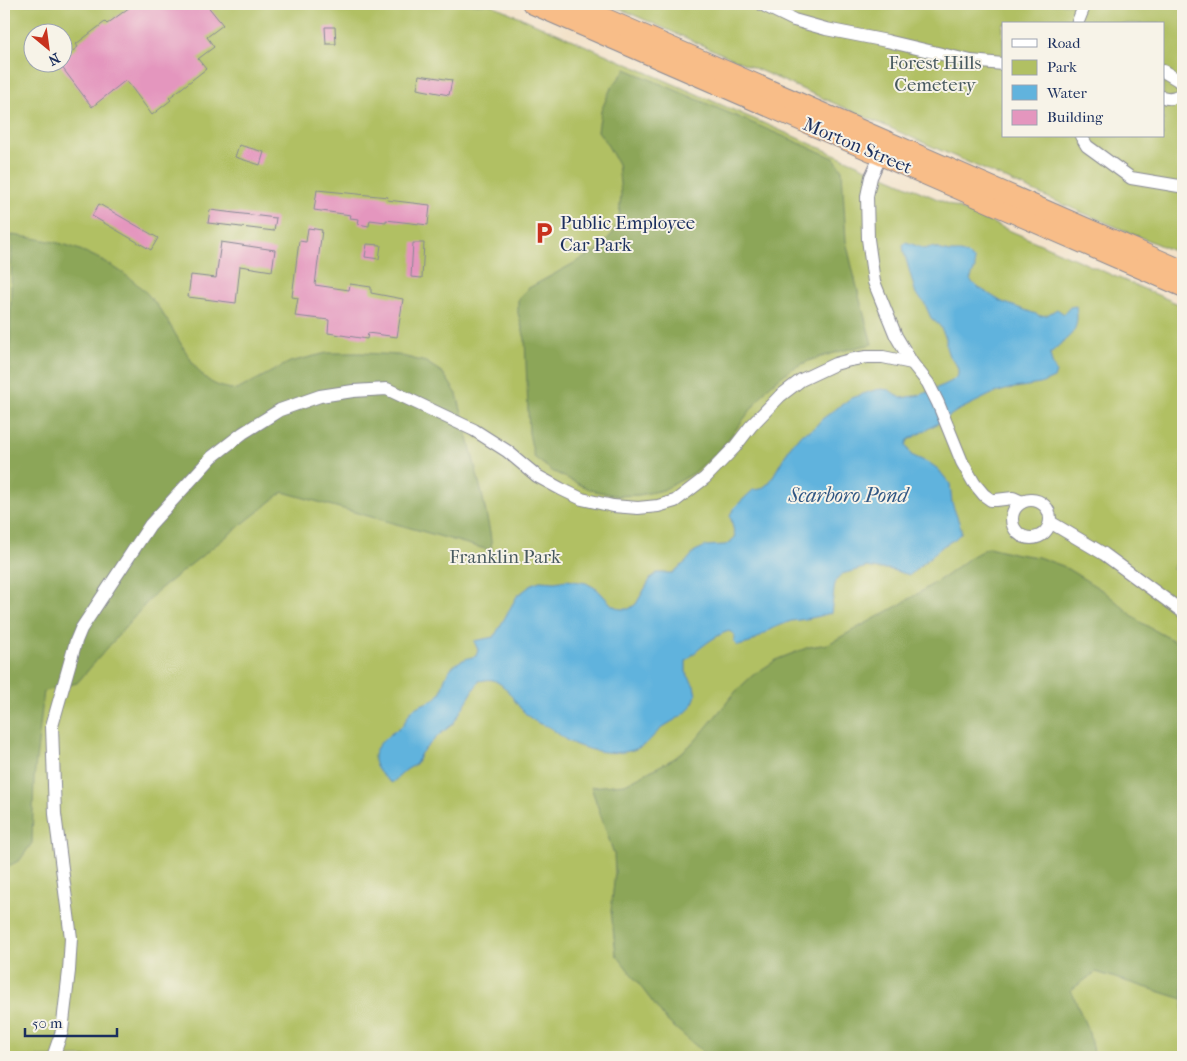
<svg xmlns="http://www.w3.org/2000/svg" width="1187" height="1061" viewBox="0 0 1187 1061" font-family="'IM FELL French Canon',serif">
<rect width="100%" height="100%" fill="#f7f3e8"/>
<filter id="ink" filterUnits="userSpaceOnUse"><feTurbulence type="fractalNoise" baseFrequency=".02" numOctaves="2"/><feDisplacementMap in="SourceGraphic" scale="10" xChannelSelector="R" yChannelSelector="G"/><feConvolveMatrix kernelMatrix="1 2 1 2 8 2 1 2 1" color-interpolation-filters="sRGB"/></filter>
<filter id="wash" filterUnits="userSpaceOnUse"><feTurbulence type="fractalNoise" baseFrequency=".0096" numOctaves="4" result="noise"/><feDisplacementMap in="SourceGraphic" scale="20" xChannelSelector="R" yChannelSelector="G"/><feGaussianBlur stdDeviation="1.12" result="paint"/><feColorMatrix in="noise" values="0 0 0 0 0 0 0 0 0 0 0 0 0 0 0 0 0 1.4 0 .05"/><feComposite in="paint" operator="in"/></filter>
<g filter="url(#wash)">
<rect width="100%" height="100%" fill="#f3e2c9"/>
<g fill="#b1c063" stroke="#667860" fill-rule="evenodd">
<path d="M 5,4 L 490,4 L 1183,306 L 1183,545 L 1173,569 L 1183,574 L 1183,1057 L 4,1057 L 4,10 ZM 32,32 L 62,32 L 62,62 L 32,62 Z"/>
<path d="M 609,4 L 1183,4 L 1183,255 L 1076,210 ZM 1003,24 L 1163,24 L 1163,136 L 1003,136 Z"/>
</g>
<g fill="#8ca659" stroke="#546a5c">
<polygon points="626,69 834,158 842,170 846,241 859,296 872,344 841,351 811,360 791,369 769,386 721,449 694,473 663,490 639,495 618,496 591,490 552,471 534,457 529,433 525,339 518,313 518,300 527,289 598,250 613,233 619,218 621,194 618,164 608,146 598,131 601,111 610,90"/>
<path d="M 12,235 C 31,238 50,240 69,246 C 93,254 119,268 138,285 C 157,301 169,323 181,344 C 189,356 196,371 208,380 C 217,387 227,388 237,390 L 290,362 L 327,353 L 361,353 L 398,355 L 426,362 L 443,373 L 457,394 L 482,494 L 490,532 L 492,551 L 283,492 L 156,592 L 77,683 L 44,691 L 34,778 L 32,843 L 20,860 L 7,867 L 4,865 L 4,665 Z"/>
<polygon points="989,547 1017,554 1038,557 1063,566 1105,592 1140,622 1183,646 1183,999 1096,972 1071,990 1089,1033 1094,1057 709,1057 666,1020 616,954 611,911 615,872 614,854 591,787 625,784 675,758 696,740 737,690 753,675 778,659 809,647 828,644 901,604 947,575 971,557"/>
</g>
<path fill="#61b3dd" stroke="#3e719e" d="M 906,242 L 925,249 L 931,247 L 949,252 L 960,252 L 967,254 L 971,258 L 974,259 L 975,268 L 970,280 L 976,286 L 1002,302 L 1036,314 L 1040,316 L 1047,315 L 1057,309 L 1064,314 L 1070,307 L 1076,306 C 1081,336 1066,336 1050,354 L 1052,363 L 1056,372 L 1054,378 L 1040,384 L 1008,389 L 992,394 L 957,411 L 942,421 L 908,440 L 906,445 L 911,455 L 931,464 L 938,469 L 950,484 L 952,503 L 961,528 L 961,533 L 955,539 L 943,546 L 930,557 L 910,575 L 888,569 L 878,569 L 867,567 L 842,574 L 835,582 L 831,613 L 807,619 L 791,621 L 771,629 L 750,643 L 738,646 L 734,642 L 734,634 L 729,631 C 715,635 697,650 686,661 L 686,672 L 694,686 L 696,695 C 689,717 678,716 662,728 C 652,736 649,744 636,749 C 616,757 583,750 566,740 C 561,736 556,732 551,728 C 547,726 544,725 540,724 C 534,721 529,717 525,713 C 515,704 509,688 497,682 C 491,678 486,680 479,681 L 453,724 L 440,734 L 421,753 L 416,764 L 406,770 L 392,783 C 373,770 366,754 386,738 C 391,733 397,730 402,726 C 406,721 408,714 412,710 C 419,704 429,703 436,698 C 442,693 442,687 444,681 C 450,664 460,660 476,656 L 478,650 L 474,641 L 494,637 L 517,596 L 534,583 L 540,581 L 555,582 L 567,580 L 586,583 L 597,589 L 612,605 L 620,609 L 629,609 L 636,604 L 651,578 L 657,573 L 672,573 L 686,562 L 695,551 L 706,546 L 725,545 L 730,543 L 735,536 L 730,515 L 734,508 L 753,490 L 761,489 L 769,483 L 790,447 L 802,433 L 809,431 L 815,427 L 822,419 L 851,398 L 875,390 L 882,389 L 889,390 L 901,398 L 920,395 L 944,385 L 952,381 L 958,375 L 958,369 L 955,362 L 949,356 L 946,347 L 946,338 L 940,326 L 931,318 L 924,302 L 916,294 L 904,252 L 903,245 Z"/>
<g id="blocks">
<g fill="#e496be">
<polygon points="134,4 206,4 223,25 207,37 214,47 198,59 206,69 169,98 171,100 152,115 126,80 92,107 58,62 62,62 62,59 78,47 76,44 105,22 107,24"/>
<polygon points="325,27 335,27 336,44 326,44"/>
<polygon points="419,75 452,80 449,95 417,89"/>
<polygon points="239,145 264,152 260,165 235,157"/>
<polygon points="317,190 388,197 387,200 430,205 428,225 386,220 386,222 370,220 369,226 358,224 359,219 350,218 351,215 314,210"/>
<polygon points="99,204 158,238 151,250 92,216"/>
<polygon points="210,210 276,218 274,231 208,223"/>
<polygon points="308,228 322,230 315,285 349,290 350,284 371,287 371,293 403,299 397,337 368,333 367,339 328,333 329,320 295,316 298,298 292,297 299,241 306,242"/>
<polygon points="221,242 275,250 272,271 240,266 236,303 188,297 191,275 216,278"/>
<polygon points="413,243 424,243 422,278 411,277"/>
<polygon points="367,244 381,245 379,259 365,257"/>
</g>
</g>
</g>
<g filter="url(#ink)">
<use href="#blocks" fill-opacity="0" stroke="#878894" stroke-width="1"/>
<g fill="none" stroke-linecap="round" stroke-linejoin="round">
<defs>
<g id="minor">
<polyline points="761,4 794,20 826,29 887,41 971,61 1003,64"/>
<polyline points="1077,24 1085,4"/>
<polyline points="1163,71 1178,80 1183,86"/>
<path d="M 1163,97 C 1171,100 1177,97 1183,93"/>
<polyline points="1081,136 1087,146 1131,178 1179,186 1183,185"/>
<polyline points="881,155 871,177 867,196 868,239 874,282 896,336 912,363 928,383 938,403 962,462 974,483 984,495 991,500 996,500 1013,498 1022,502"/>
<circle cx="1031" cy="519" r="19"/>
<polyline points="1050,522 1104,554 1183,612"/>
<polyline points="53,1057 62,1031 69,971 71,938 55,814 52,726 76,641 81,629 150,525 212,457 243,433 280,410 320,396 353,391 387,389 474,430 507,451 537,476 561,489 582,499 613,506 638,508 658,506 675,501 705,478 734,448 751,426 780,396 801,380 835,364 850,360 866,357 883,357 912,363"/>
</g>
<g id="highway">
<polyline points="532,4 1183,287"/>
<polyline points="573,4 1183,270"/>
</g>
</defs>
<use href="#minor" stroke="#878894" stroke-width="14"/>
<use href="#highway" stroke="#878894" stroke-width="21"/>
<use href="#minor" stroke="#fff" stroke-width="12"/>
<use href="#highway" stroke="#f8bd88" stroke-width="19"/>
</g>
</g>
<defs>
<symbol id="parking-bare" viewBox="-9 -9 18 18"><path d="M-3.5-5.5H1a3.5 3.5 0 0 1 0 7H-1V5.5H-3.5ZM-1-3.4V-.6H.8a1.4 1.4 0 0 0 0-2.8Z" fill="#c8321e" stroke="#f7f3e8" stroke-width="2.5" paint-order="stroke"/></symbol>
</defs>
<g fill-rule="evenodd">
<use href="#parking-bare" x="528" y="217" width="32" height="32"/>
</g>
<g text-anchor="middle" stroke-width="4" stroke-linejoin="round" paint-order="stroke">
<g font-size="19" fill="#485a60" stroke="#f7f3e8">
<text x="935" y="69">Forest Hills<tspan x="935" dy="22">Cemetery</tspan></text>
<text x="505" y="563">Franklin Park</text>
</g>
<g font-size="19" fill="#1b2f5e" stroke="#f7f3e8">
<text transform="translate(858 145) rotate(23)" y="7">Morton Street</text>
</g>
<g font-size="19" fill="#1b2f5e" stroke="#f7f3e8" text-anchor="start">
<text x="560" y="229">Public Employee<tspan x="560" dy="22">Car Park</tspan></text>
</g>
<g font-size="20" font-style="italic" fill="#305784" stroke="#f7f3e8">
<text x="848" y="502">Scarboro Pond</text>
</g>
</g>
<rect width="1187" height="1061" fill="none" stroke="#f7f3e8" stroke-width="20"/>
<rect x="1002" y="22" width="162" height="115" fill="#f7f3e8" stroke="#9fa5b1"/>
<rect x="1012" y="39" width="25" height="8" fill="#ffffff" stroke="#9fa5b1"/>
<text x="1047" y="48" font-size="15" fill="#1b2f5e">Road</text>
<rect x="1012" y="60" width="25" height="15" fill="#b1c063" stroke="#9fa5b1"/>
<text x="1047" y="72" font-size="15" fill="#1b2f5e">Park</text>
<rect x="1012" y="85" width="25" height="15" fill="#61b3dd" stroke="#9fa5b1"/>
<text x="1047" y="98" font-size="15" fill="#1b2f5e">Water</text>
<rect x="1012" y="110" width="25" height="15" fill="#e496be" stroke="#9fa5b1"/>
<text x="1047" y="122" font-size="15" fill="#1b2f5e">Building</text>
<g transform="translate(48 48) rotate(151)"><circle r="24" fill="#f7f3e8" stroke="#9fa5b1"/>
<path d="M0-4L9 19L0 12L-9 19Z" fill="#c8321e"/>
<text y="-8" font-size="14" font-weight="bold" text-anchor="middle" fill="#1b2f5e">N</text>
</g>
<path d="M25 1028v8h92v-8" fill="none" stroke="#1b2f5e" stroke-width="2.5"/>
<text x="32" y="1028" font-size="15" fill="#1b2f5e" stroke="#f7f3e8" stroke-width="4" paint-order="stroke">50 m</text>
</svg>
